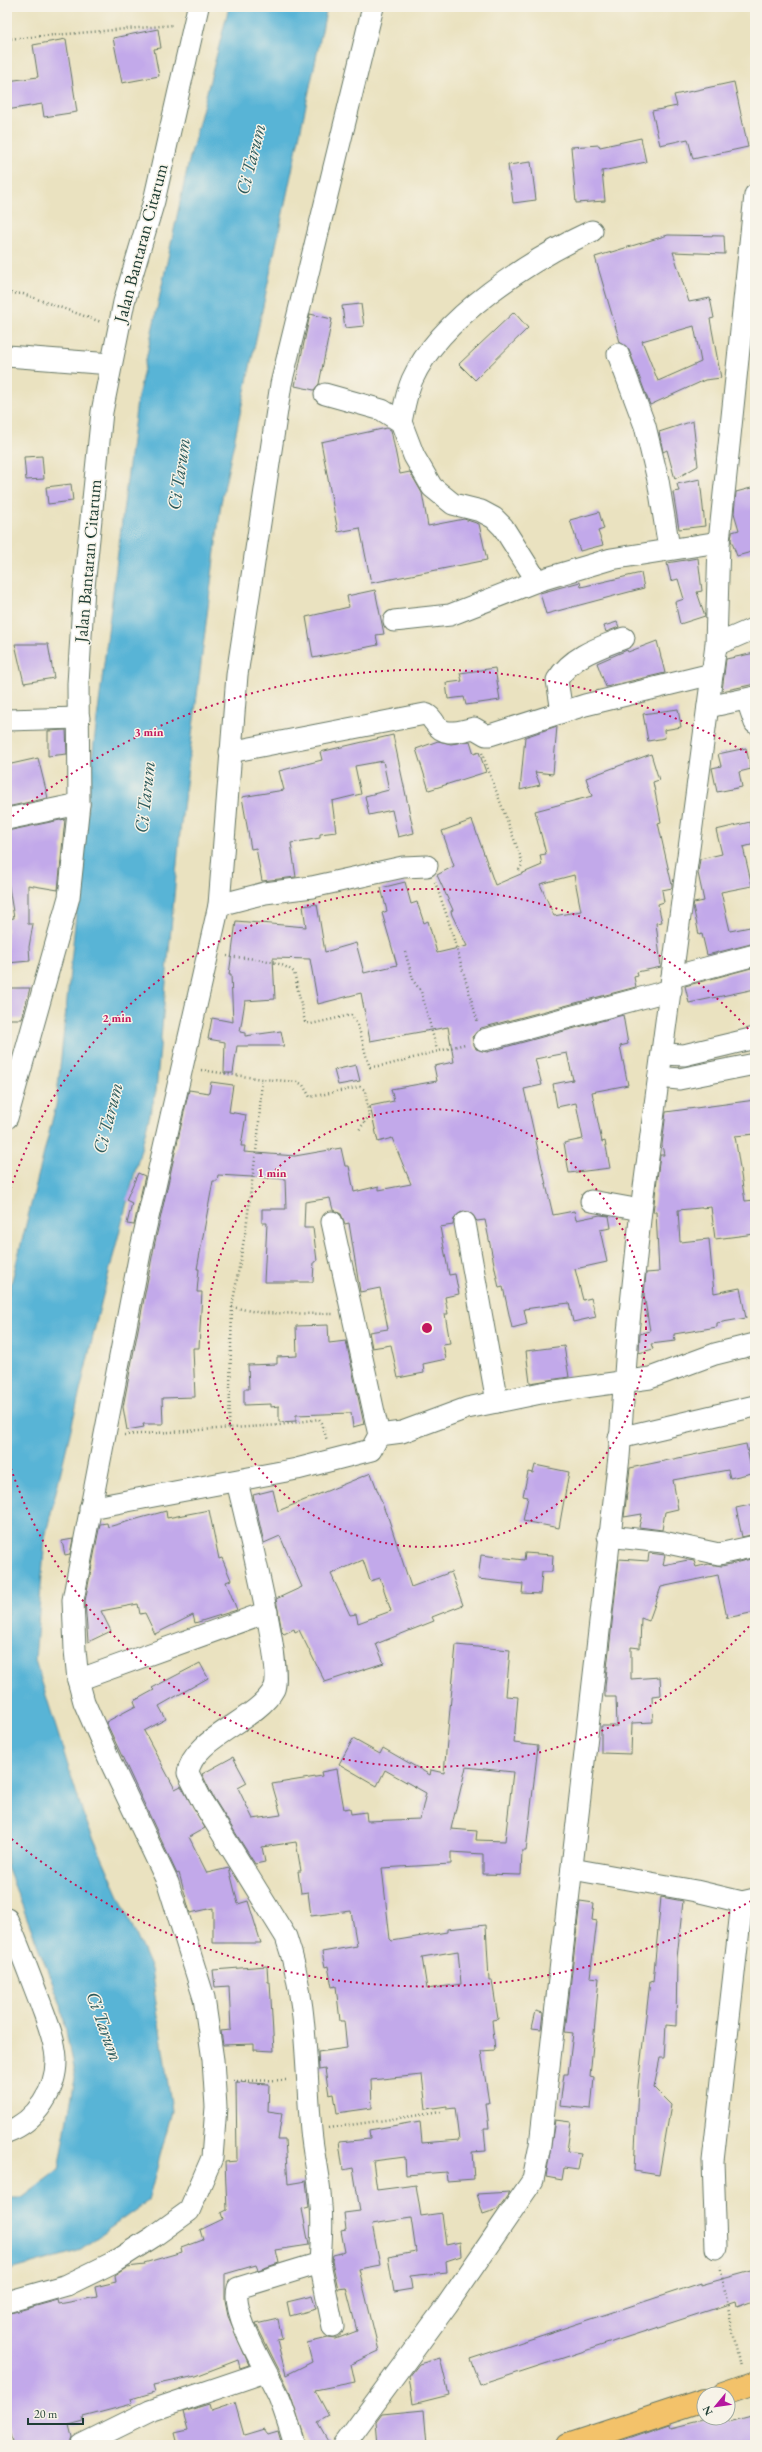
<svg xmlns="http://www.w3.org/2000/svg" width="762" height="2452" viewBox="0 0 762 2452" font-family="'EB Garamond',serif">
<rect width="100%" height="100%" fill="#f7f3e8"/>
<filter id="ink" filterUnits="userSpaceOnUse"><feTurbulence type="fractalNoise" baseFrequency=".025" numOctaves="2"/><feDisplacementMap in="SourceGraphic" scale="8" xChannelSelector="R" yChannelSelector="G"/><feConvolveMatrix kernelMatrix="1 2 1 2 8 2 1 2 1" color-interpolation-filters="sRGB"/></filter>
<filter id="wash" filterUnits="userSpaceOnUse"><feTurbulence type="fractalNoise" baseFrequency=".012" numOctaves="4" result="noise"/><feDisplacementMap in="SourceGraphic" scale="16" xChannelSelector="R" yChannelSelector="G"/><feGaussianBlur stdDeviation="0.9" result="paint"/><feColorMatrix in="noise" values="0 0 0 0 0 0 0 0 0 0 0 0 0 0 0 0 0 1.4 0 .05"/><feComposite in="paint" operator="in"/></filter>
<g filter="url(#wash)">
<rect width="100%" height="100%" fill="#eae2c0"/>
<polygon fill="#58b4d6" stroke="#3c7885" points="229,7 327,7 221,503 180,832 156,1091 99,1311 45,1538 35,1660 83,1814 151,1969 172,2111 148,2201 78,2251 7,2271 7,2198 22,2198 59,2170 75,2078 61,2005 7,1867 7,1300 56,1105 94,743 137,401 188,165"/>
<g id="blocks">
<g fill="#c2a9ea" fill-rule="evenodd">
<polygon points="158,29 161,48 154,49 159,76 122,83 113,38"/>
<polygon points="66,39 77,112 44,117 42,104 7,110 7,81 38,77 33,45"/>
<polygon points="734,82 748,147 693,159 688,139 660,145 652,111 677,106 674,95"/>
<polygon points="641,138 646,162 602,171 605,201 576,203 571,147 599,145 600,147"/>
<polygon points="531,162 536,200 513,203 508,165"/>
<path d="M 668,235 L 724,236 L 725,254 L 673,252 L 689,302 L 710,298 L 714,318 L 710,319 L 721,378 L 705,380 L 650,405 L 629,350 L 620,342 L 595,257 ZM 694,326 L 701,362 L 658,381 L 642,341 Z"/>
<polygon points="361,304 364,326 345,328 342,306"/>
<polygon points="514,312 528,328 475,380 459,364"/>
<polygon points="310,314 332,319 319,384 314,390 295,386"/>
<polygon points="693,421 698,466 675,479 667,450 663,452 659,432"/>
<polygon points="387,428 391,430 400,474 410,472 422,493 428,526 464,519 479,524 487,560 371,583 360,528 338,532 321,442"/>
<polygon points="42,456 44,479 26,480 24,457"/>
<polygon points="700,479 705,526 679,529 673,492 679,491 677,484"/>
<polygon points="71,484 73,501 48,504 46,487"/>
<polygon points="755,487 755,551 737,556 731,540 732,532 739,530 734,513 736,492"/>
<polygon points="599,512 604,529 598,531 603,545 580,551 570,520"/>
<polygon points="698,558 702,591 697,592 705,616 680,624 675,602 684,599 678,579 671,581 667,563"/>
<polygon points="641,573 644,588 546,614 540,593 580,582 581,587"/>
<polygon points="375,590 384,634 376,635 378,645 313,658 306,617 349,607 347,596"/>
<polygon points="617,622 619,627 606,632 604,626"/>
<polygon points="657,641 665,673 606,687 597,663 627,650 628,652"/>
<polygon points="15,644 48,644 54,678 24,683"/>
<polygon points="755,653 755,684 722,691 726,659"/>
<polygon points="495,668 500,700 466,705 464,697 448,699 446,683 462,681 460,673"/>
<polygon points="678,709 681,727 664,730 665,738 648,741 643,714"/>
<polygon points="557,726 553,774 535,772 540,785 520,790 525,737"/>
<polygon points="66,730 67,754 48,756 48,731"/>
<polygon points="393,735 414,833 398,837 392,810 369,815 365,796 389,790 383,761 355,766 361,794 332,801 336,832 320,834 320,838 291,843 296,877 262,881 256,848 251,849 242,797 284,790 279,771 322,760 320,752"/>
<polygon points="438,741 451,744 470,741 474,754 479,752 486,772 429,790 416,749"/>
<polygon points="746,748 751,769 739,772 742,787 717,792 712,768 721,766 718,754"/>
<path d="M 651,754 L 659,780 L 653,782 L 661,822 L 658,823 L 672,885 L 672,888 L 662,890 L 664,902 L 658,904 L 662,922 L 656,923 L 661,967 L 637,972 L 638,976 L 634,977 L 636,987 L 481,1028 L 472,1037 L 476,1049 L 487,1052 L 623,1015 L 628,1044 L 620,1046 L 628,1085 L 592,1092 L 602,1142 L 605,1141 L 610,1168 L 569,1173 L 564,1143 L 583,1139 L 576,1103 L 557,1107 L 553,1084 L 573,1080 L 567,1053 L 535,1059 L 542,1085 L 524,1089 L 553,1215 L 574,1211 L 576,1220 L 600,1215 L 609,1216 L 611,1228 L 600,1230 L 607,1262 L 575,1269 L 583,1300 L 591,1298 L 596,1317 L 573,1322 L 569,1303 L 524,1309 L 527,1324 L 512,1328 L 503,1287 L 499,1288 L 485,1220 L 477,1221 L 469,1212 L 463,1211 L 454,1219 L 453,1225 L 440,1227 L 449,1275 L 455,1274 L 459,1294 L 445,1297 L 448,1314 L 445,1314 L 450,1343 L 443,1344 L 446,1359 L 423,1364 L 424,1373 L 398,1378 L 391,1345 L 372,1348 L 369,1332 L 388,1329 L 380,1288 L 360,1292 L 349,1223 L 345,1224 L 341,1214 L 333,1210 L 330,1198 L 305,1202 L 304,1228 L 313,1228 L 317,1261 L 314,1262 L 313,1282 L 264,1282 L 267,1223 L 262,1223 L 262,1209 L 286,1209 L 285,1179 L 218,1175 L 217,1181 L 213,1181 L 197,1269 L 199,1269 L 197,1292 L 202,1292 L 199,1348 L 193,1348 L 195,1397 L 162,1398 L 163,1424 L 143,1424 L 144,1427 L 127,1430 L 123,1407 L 155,1242 L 189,1090 L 209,1093 L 211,1082 L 233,1085 L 229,1112 L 246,1115 L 241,1146 L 245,1146 L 244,1152 L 295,1156 L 341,1148 L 345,1166 L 349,1166 L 354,1192 L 379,1186 L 379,1190 L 411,1184 L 392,1138 L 378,1142 L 370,1106 L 394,1101 L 391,1089 L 437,1081 L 434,1066 L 454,1062 L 448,1027 L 370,1041 L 361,993 L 318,1004 L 310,959 L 273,958 L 275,999 L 245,1001 L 240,1032 L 245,1033 L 245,1036 L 281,1031 L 284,1046 L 237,1046 L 233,1073 L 224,1073 L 225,1042 L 208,1039 L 212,1018 L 233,1022 L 231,975 L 229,975 L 236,921 L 306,927 L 303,906 L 317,904 L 325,952 L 356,943 L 364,973 L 397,965 L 382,913 L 387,911 L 381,888 L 405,882 L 411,904 L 417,902 L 424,923 L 428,921 L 437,953 L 467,946 L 452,915 L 451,911 L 453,910 L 437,875 L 454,866 L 442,831 L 472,820 L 495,885 L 542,865 L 540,855 L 546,854 L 535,811 L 592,796 L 586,778 ZM 574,875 L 581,911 L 554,916 L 540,884 Z"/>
<polygon points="38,758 48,798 7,807 7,765"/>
<polygon points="65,819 58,890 28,885 28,924 33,924 29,947 30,961 7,963 7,919 14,918 7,875 7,831"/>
<polygon points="750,822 755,844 743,847 752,886 721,892 730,931 755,926 755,943 707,955 702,934 699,935 693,906 694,903 704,901 698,873 700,859 722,854 716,830"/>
<polygon points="755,967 755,989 689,1003 685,986"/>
<polygon points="7,988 30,988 22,1019 7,1019"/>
<polygon points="356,1065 360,1081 338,1085 334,1070"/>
<polygon points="755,1100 755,1134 735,1136 745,1201 755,1200 755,1234 715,1239 711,1207 678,1210 680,1242 709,1239 714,1293 740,1288 746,1318 717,1323 717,1327 674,1334 675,1341 651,1344 653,1349 639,1353 640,1334 650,1331 644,1295 646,1273 659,1272 656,1212 653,1212 660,1155 664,1155 662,1145 666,1112"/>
<polygon points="138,1173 145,1176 134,1225 127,1224 132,1203 126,1200"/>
<polygon points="328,1325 329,1343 346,1341 364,1424 353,1427 351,1413 296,1415 296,1421 279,1422 279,1406 271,1407 271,1404 244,1405 244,1389 249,1389 248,1365 277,1364 277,1357 297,1356 296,1326"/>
<polygon points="564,1346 569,1377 530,1383 526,1351"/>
<polygon points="746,1444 752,1473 730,1478 728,1470 673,1480 678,1509 665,1512 662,1530 639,1527 642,1514 624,1517 630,1468"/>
<polygon points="535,1465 569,1472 559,1528 523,1521 528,1497 523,1496 528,1472 533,1473"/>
<path d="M 371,1473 L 386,1514 L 387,1514 L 411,1587 L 451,1572 L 463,1605 L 432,1617 L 434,1621 L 376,1644 L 384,1663 L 325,1682 L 299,1630 L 295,1632 L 294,1629 L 284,1634 L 282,1632 L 276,1599 L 302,1587 L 280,1536 L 264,1543 L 253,1495 L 273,1490 L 278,1511 ZM 363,1560 L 370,1581 L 380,1578 L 391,1611 L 358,1623 L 356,1614 L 350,1615 L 331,1574 Z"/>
<polygon points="755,1504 755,1534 742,1537 736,1508"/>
<polygon points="209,1510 219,1559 222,1558 231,1580 226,1582 237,1610 195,1623 193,1615 155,1634 145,1613 140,1614 138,1604 101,1611 111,1631 88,1642 85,1601 100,1524 107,1523 108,1527 166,1511 167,1518"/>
<polygon points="73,1539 70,1554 65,1555 62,1541"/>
<polygon points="525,1553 553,1555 552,1572 542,1572 540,1594 522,1593 523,1584 478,1579 481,1555 524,1560"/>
<polygon points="649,1553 665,1555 663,1565 688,1560 694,1561 696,1567 708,1564 722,1566 755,1558 755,1612 727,1618 718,1575 661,1587 649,1621 641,1618 640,1648 631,1647 631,1679 660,1677 661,1695 652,1696 653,1722 632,1723 631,1754 601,1753 601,1726 617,1726 616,1697 605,1697 605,1687 619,1559 648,1561"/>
<path d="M 456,1645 L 510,1650 L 506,1696 L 518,1697 L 514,1743 L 538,1746 L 526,1851 L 522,1851 L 521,1875 L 483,1874 L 483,1854 L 451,1852 L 451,1864 L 382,1868 L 390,1939 L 392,1941 L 447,1932 L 447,1929 L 486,1925 L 489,1980 L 492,1980 L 498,2019 L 492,2020 L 495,2050 L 481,2051 L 489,2103 L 486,2103 L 489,2128 L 484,2128 L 486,2151 L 472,2152 L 474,2179 L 447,2181 L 446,2172 L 406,2175 L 405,2157 L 373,2161 L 377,2190 L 416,2185 L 421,2216 L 442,2213 L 446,2245 L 460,2242 L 461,2256 L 446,2261 L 447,2272 L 410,2276 L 412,2289 L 394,2292 L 388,2257 L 416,2252 L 411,2218 L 372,2224 L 380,2265 L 359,2269 L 379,2351 L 351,2364 L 355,2382 L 315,2390 L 329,2416 L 318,2422 L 331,2445 L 307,2445 L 289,2390 L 256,2324 L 278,2319 L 282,2339 L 277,2340 L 286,2375 L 312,2362 L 307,2343 L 328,2338 L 336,2339 L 357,2331 L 346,2288 L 338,2289 L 332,2261 L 333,2255 L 345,2252 L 341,2231 L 346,2230 L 344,2213 L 360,2211 L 353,2168 L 343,2170 L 339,2142 L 370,2139 L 369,2130 L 420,2121 L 422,2143 L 459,2140 L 455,2108 L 447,2109 L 447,2106 L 426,2109 L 422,2075 L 371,2080 L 372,2108 L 337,2113 L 334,2094 L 329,2095 L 325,2069 L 319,2070 L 318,2052 L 347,2048 L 344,2021 L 340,2021 L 336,1986 L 332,1987 L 328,1966 L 325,1967 L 322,1952 L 357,1946 L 351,1911 L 311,1916 L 308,1892 L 301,1893 L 298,1871 L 301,1871 L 296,1842 L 262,1847 L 265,1862 L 255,1864 L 213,1797 L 202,1774 L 233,1757 L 247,1783 L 238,1788 L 253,1819 L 281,1815 L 272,1784 L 322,1776 L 321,1772 L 337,1769 L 344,1809 L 350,1808 L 351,1814 L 366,1812 L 367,1821 L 420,1819 L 426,1793 L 385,1770 L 377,1786 L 339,1764 L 353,1739 L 380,1754 L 383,1748 L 430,1775 L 431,1770 L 444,1773 ZM 466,1767 L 513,1772 L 505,1841 L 476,1840 L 477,1831 L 451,1829 ZM 458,1951 L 461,1984 L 427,1989 L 422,1957 Z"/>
<polygon points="200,1663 208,1678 159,1706 166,1719 144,1731 175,1789 181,1786 205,1828 189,1837 207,1873 229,1868 238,1904 248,1901 261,1943 213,1943 213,1908 190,1913 179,1873 177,1874 106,1722 136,1706 134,1701 154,1690 152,1688"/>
<polygon points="661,1897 683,1901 677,1958 676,2026 666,2025 664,2058 660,2058 654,2088 671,2105 659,2175 634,2171 638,2086 650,1981 653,1982"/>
<polygon points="580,1901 594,1903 592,1920 597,1921 590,1977 599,1978 590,2077 594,2078 591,2109 560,2106 564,2074 568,2074 573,2033 565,2032"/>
<polygon points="267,1966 268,1982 270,1982 274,2051 254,2050 254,2044 223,2045 221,2031 231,2030 229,1986 215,1987 213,1970"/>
<polygon points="536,2011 543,2013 541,2029 532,2028"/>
<polygon points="236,2082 269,2084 268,2111 282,2113 278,2140 285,2140 288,2184 306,2181 309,2207 302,2209 309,2245 276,2250 279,2263 258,2270 256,2265 225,2274 225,2301 228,2316 249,2365 240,2368 238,2360 196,2376 153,2385 155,2392 131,2399 132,2404 83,2417 84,2421 69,2425 72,2437 69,2445 13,2445 7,2425 7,2314 58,2300 59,2304 97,2297 95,2287 116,2282 115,2275 127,2267 145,2265 144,2263 182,2252 181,2248 203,2240 200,2230 223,2219 221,2213 227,2210 225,2162 237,2161"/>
<polygon points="555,2120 571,2122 567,2151 581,2153 578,2170 564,2168 562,2180 546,2177"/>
<polygon points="510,2192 498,2209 483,2214 477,2194"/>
<polygon points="755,2270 755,2300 736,2307 735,2302 480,2385 470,2359 701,2283 701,2285"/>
<polygon points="312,2296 316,2309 290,2316 287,2302"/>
<polygon points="440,2358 449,2395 413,2404 409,2377 419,2364"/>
<polygon points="235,2403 244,2435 264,2429 268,2434 278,2431 282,2445 178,2445 175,2433 188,2430 183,2412 209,2404 211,2411"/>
<polygon points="424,2410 427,2445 378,2445 376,2422 382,2414"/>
<polygon points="755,2415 755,2445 617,2445 617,2442 670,2424 671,2428 711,2418 728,2418 729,2422"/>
</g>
</g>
</g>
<g filter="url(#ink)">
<use href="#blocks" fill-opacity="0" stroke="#667765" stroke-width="1"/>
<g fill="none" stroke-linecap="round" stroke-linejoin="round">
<defs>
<g id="minor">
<polyline points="618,354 645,426 658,480 669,548"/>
<polyline points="7,356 111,364"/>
<polyline points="325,394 382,410 401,422 414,456 432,487 453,504 481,511 494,518 503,527 537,581"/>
<path d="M 401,422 C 404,408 406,394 412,380 C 440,317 532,259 592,231"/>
<polyline points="394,621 450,615 537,581 611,559 719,542"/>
<polyline points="716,645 755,628"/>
<polyline points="747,700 755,723"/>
<polyline points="708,707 755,697"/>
<path d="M 562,712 L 557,680 C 572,656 598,648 624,638"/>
<polyline points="7,720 79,718"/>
<path d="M 230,752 L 425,714 C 430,715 431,718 434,722 C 444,738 459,731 474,728 L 486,735 L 490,735 L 585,705 L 712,674"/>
<polyline points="7,819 79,804"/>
<polyline points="219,905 265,893 312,887 403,867 427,866"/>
<polyline points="672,977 755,955"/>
<polyline points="484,1040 671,990"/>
<polyline points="663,1054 684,1055 755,1038"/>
<polyline points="659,1077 679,1079 755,1064"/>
<polyline points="7,1118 69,897 79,804 78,684 84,587 102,412 124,302 154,201 198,7"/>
<polyline points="591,1201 641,1210"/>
<polyline points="465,1223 497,1402"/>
<polyline points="379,1435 402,1432 467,1408 541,1393 650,1378 715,1354 755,1344"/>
<polyline points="619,1438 755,1406"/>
<path d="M 237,1481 C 244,1513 284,1669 274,1689 C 257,1721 192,1738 188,1773 L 203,1803 L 286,1937 C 308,2000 305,2065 311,2130 C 313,2155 320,2180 321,2206 C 323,2225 321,2244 320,2263 L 238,2288 C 230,2313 267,2371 278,2395 C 285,2411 290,2429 295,2445"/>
<polyline points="90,1508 297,1469 371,1450 379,1435 332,1222"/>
<polyline points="608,1536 663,1542 719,1554 755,1546"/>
<polyline points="78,1680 267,1612"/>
<polyline points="572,1869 696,1891 742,1902 755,1899"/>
<path d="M 7,1919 C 19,1946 29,1974 40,2002 C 46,2019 55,2039 56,2058 C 57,2090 36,2121 7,2132"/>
<polyline points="716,2248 713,2161 742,1902"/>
<polyline points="320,2263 333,2327"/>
<polyline points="7,2302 67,2285 112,2263 153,2237 189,2211 212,2158 216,2107 213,2060 204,1998 168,1883 111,1763 84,1702 78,1680 75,1650 73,1600 141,1248 219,905 237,675 281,384 373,7"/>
<polyline points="81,2445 150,2411 265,2372"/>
<polyline points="344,2445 447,2305 533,2180 540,2145 619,1457 628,1332 641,1210 716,645 719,542 755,195"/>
</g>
<g id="major">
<polyline points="723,2394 755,2383"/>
<polyline points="567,2445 704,2400"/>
</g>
</defs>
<use href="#minor" stroke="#667765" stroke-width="23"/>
<use href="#major" stroke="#667765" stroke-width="24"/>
<g stroke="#667765" stroke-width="2.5" stroke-dasharray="1 3" stroke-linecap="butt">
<polyline points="7,39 174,25"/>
<polyline points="7,293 23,294 101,322"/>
<polyline points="482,753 521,858 522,865 519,870"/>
<polyline points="435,882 448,919 478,1023"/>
<polyline points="405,952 414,982 421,991 437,1050"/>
<path d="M 227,956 C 249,959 276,958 294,972 L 305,1022 L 311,1024 L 351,1015 C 363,1030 362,1048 370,1067 L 387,1065 L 465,1044"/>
<polyline points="201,1070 262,1079 298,1082 303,1085 310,1097 360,1087 365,1090 369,1116 359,1130"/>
<polyline points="232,1307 261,1313 334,1314"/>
<polyline points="229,1428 232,1307 246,1228 258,1136 262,1079"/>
<polyline points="124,1435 279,1425 319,1419 322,1423 327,1441"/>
<polyline points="233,2081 288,2080"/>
<polyline points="329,2128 441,2112"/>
<polyline points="720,2266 740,2367"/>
</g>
<use href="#minor" stroke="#fff" stroke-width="21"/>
<use href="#major" stroke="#f3c26a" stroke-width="22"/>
</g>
</g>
<g fill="none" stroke="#c2185b" stroke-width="2" stroke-dasharray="2 4">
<circle cx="427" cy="1328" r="219"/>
<path d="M753 1622A439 439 0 0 1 7 1456M7 1200A439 439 0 0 1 753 1034"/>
<path d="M751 1901A658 658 0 0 1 8 1836M8 820A658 658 0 0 1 751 755"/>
</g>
<g text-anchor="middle" stroke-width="3" stroke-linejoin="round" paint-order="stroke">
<g font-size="18" fill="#1f3d34" stroke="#f7f3e8">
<text transform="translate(141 243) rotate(-75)" y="6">Jalan Bantaran Citarum</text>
<text transform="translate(88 561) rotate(-85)" y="6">Jalan Bantaran Citarum</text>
</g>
<g font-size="19" font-style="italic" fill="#2d5b5c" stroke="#f7f3e8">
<text transform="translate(250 159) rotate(-76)" y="7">Ci Tarum</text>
<text transform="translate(178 474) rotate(-82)" y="7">Ci Tarum</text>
<text transform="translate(144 797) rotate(-84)" y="7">Ci Tarum</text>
<text transform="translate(107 1118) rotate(-76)" y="7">Ci Tarum</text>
<text transform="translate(105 2026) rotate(70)" y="7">Ci Tarum</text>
</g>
</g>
<circle cx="427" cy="1328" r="6" fill="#c2185b" stroke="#f7f3e8" stroke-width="2"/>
<g font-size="12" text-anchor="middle" font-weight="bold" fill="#c2185b" stroke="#f7f3e8" stroke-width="3" stroke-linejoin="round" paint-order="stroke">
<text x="149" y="736">3 min</text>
<text x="117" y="1022">2 min</text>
<text x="272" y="1177">1 min</text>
</g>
<rect width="762" height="2452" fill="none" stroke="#f7f3e8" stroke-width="24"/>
<g transform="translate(716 2406) rotate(241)"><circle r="19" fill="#f7f3e8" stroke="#a1aaa0"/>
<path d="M0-3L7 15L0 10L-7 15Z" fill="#b5179e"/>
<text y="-6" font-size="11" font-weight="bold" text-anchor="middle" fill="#1f3d34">N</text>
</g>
<path d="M28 2418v6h55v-6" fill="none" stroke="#1f3d34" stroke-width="2"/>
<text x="34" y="2418" font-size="12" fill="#1f3d34" stroke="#f7f3e8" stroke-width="3" paint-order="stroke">20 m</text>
</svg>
